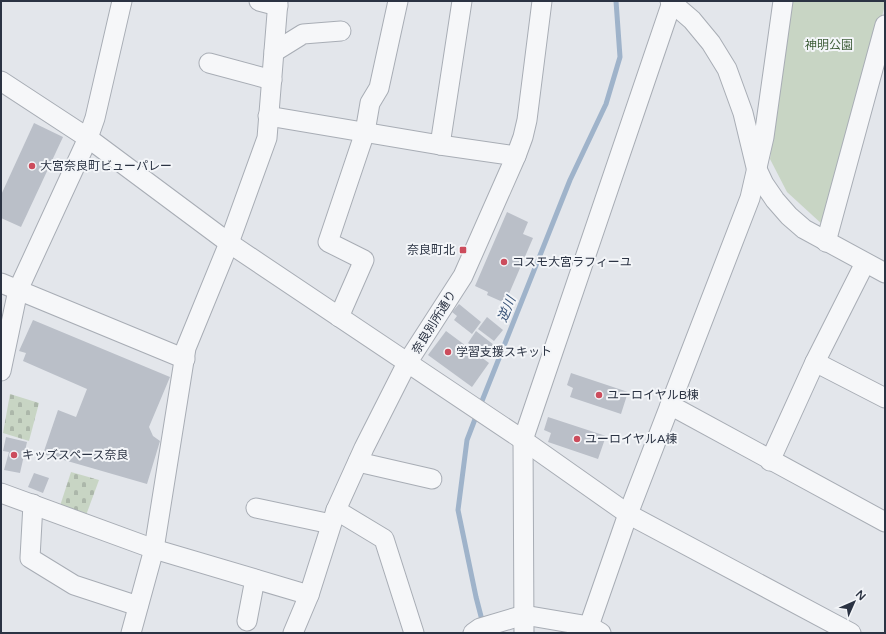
<svg xmlns="http://www.w3.org/2000/svg" width="886" height="634" viewBox="0 0 886 634" font-family="'Varela Round','Noto Sans JP',sans-serif">
<defs>
<pattern id="cemetery-stones" width="16" height="16" patternUnits="userSpaceOnUse"><rect width="16" height="16" fill="#c8d5c4"/><path d="M2 7V4a2 2 0 0 1 4 0v3zM10 15v-3a2 2 0 0 1 4 0v3z" fill="#acb7aa"/></pattern>
</defs>
<rect width="100%" height="100%" fill="#e3e6eb"/>
<g fill="url(#cemetery-stones)">
<polygon points="10,394 39,403 29,441 3,433"/>
<polygon points="71,472 99,480 85,518 59,509"/>
</g>
<polygon fill="#c8d5c4" points="792,1 885,1 885,5 827,221 823,225 787,192 770,159"/>
<g fill="none" stroke-linecap="round" stroke-linejoin="round">
<g stroke="#9fb3ca" stroke-width="5">
<polyline points="480,406 570,180 606,104 620,57 616,1"/>
<polyline points="477,414 467,440 458,510 476,597 483,624"/>
</g>
</g>
<g fill="#babfc8">
<polygon points="34,123 63,137 21,227 1,218 1,195"/>
<polygon points="507,212 528,222 523,234 533,238 505,303 487,295 488,292 475,286"/>
<polygon points="459,304 481,322 472,334 454,320 457,316 452,312"/>
<polygon points="487,317 503,330 494,341 478,329"/>
<polygon points="33,320 170,377 149,427 153,436 160,441 147,484 43,454 58,410 76,417 87,389 23,361 26,353 19,351"/>
<polygon points="446,331 489,363 472,387 428,355"/>
<polygon points="476,331 494,345 486,356 468,343"/>
<polygon points="571,373 628,392 621,414 570,397 573,388 567,385"/>
<polygon points="548,417 606,436 598,459 548,442 551,433 544,430"/>
<polygon points="6,437 27,442 20,473 4,470 9,452 3,451"/>
<polygon points="34,473 49,478 43,493 28,487"/>
</g>
<g fill="none" stroke-linecap="round" stroke-linejoin="round">
<defs>
<g id="minor">
<polyline points="259,1 278,6"/>
<polyline points="670,1 692,20 711,43 727,69 743,113 756,167 764,184 775,200 789,216 804,229 885,273"/>
<polyline points="274,52 303,34 341,31"/>
<polyline points="209,63 272,80"/>
<polyline points="1,81 88,138 229,243 523,440 628,514 851,633"/>
<polyline points="268,116 440,145 516,156"/>
<polyline points="440,145 462,1"/>
<polyline points="826,242 885,25"/>
<polyline points="1,283 185,359"/>
<polyline points="339,317 364,260 328,242 365,132 370,103 379,88 398,1"/>
<polyline points="815,362 885,398"/>
<polyline points="1,371 18,290 88,138 95,118 122,1"/>
<polyline points="670,405 885,522"/>
<polyline points="770,461 815,362 865,263"/>
<polyline points="358,462 432,479"/>
<polyline points="1,493 154,549 309,595"/>
<polyline points="33,504 30,558 74,585 138,606"/>
<polyline points="256,508 331,524"/>
<polyline points="336,510 384,539 414,633"/>
<polyline points="247,621 255,579"/>
<polyline points="131,633 154,549 186,348 229,243 267,138 278,1"/>
<polyline points="293,633 309,595 336,510 364,448 407,363 463,276 516,156 523,137 527,120 542,1"/>
<polyline points="473,633 480,628 524,615 589,626 601,633"/>
<polyline points="524,633 523,440 672,2"/>
<polyline points="588,633 589,626 628,514 750,198 764,137 783,1"/>
</g>
</defs>
<use href="#minor" stroke="#a8adb5" stroke-width="21"/>
<use href="#minor" stroke="#f6f7f9" stroke-width="19"/>
</g>
<g fill="#cc4c5c" stroke="#f3f5f8" stroke-width="1.5">
<circle cx="32" cy="166" r="4"/>
<rect x="459" y="246" width="8" height="8" rx="2"/>
<circle cx="504" cy="262" r="4"/>
<circle cx="448" cy="352" r="4"/>
<circle cx="599" cy="395" r="4"/>
<circle cx="577" cy="439" r="4"/>
<circle cx="14" cy="455" r="4"/>
</g>
<g text-anchor="middle" stroke-width="4" stroke-linejoin="round" paint-order="stroke">
<g font-size="12" fill="#3f5e39" stroke="#f3f5f8">
<text x="829" y="49">神明公園</text>
</g>
<g font-size="12" fill="#2b3343" stroke="#f3f5f8" text-anchor="start">
<text x="40" y="170">大宮奈良町ビューパレー</text>
<text x="455" y="254" text-anchor="end">奈良町北</text>
<text x="512" y="266">コスモ大宮ラフィーユ</text>
<text x="456" y="356">学習支援スキット</text>
<text x="607" y="399">ユーロイヤルB棟</text>
<text x="585" y="443">ユーロイヤルA棟</text>
<text x="22" y="459">キッズスペース奈良</text>
</g>
<g font-size="12" fill="#2b3343" stroke="#f3f5f8">
<text transform="translate(434 322) rotate(-58)" y="4">奈良別所通り</text>
</g>
<g font-size="13" font-style="italic" fill="#365176" stroke="#f3f5f8">
<text transform="translate(506 309) rotate(-68)" y="5">逆川</text>
</g>
</g>
<rect width="886" height="634" fill="none" stroke="#2b3343" stroke-width="4"/>
<g transform="translate(854 602) rotate(45)" stroke="#f3f5f8" stroke-width="3" paint-order="stroke">
<path d="M0-3L7 15L0 10L-7 15Z" fill="#2b3343"/>
<text y="-6" font-size="11" font-weight="bold" text-anchor="middle" fill="#2b3343">N</text>
</g>
</svg>
